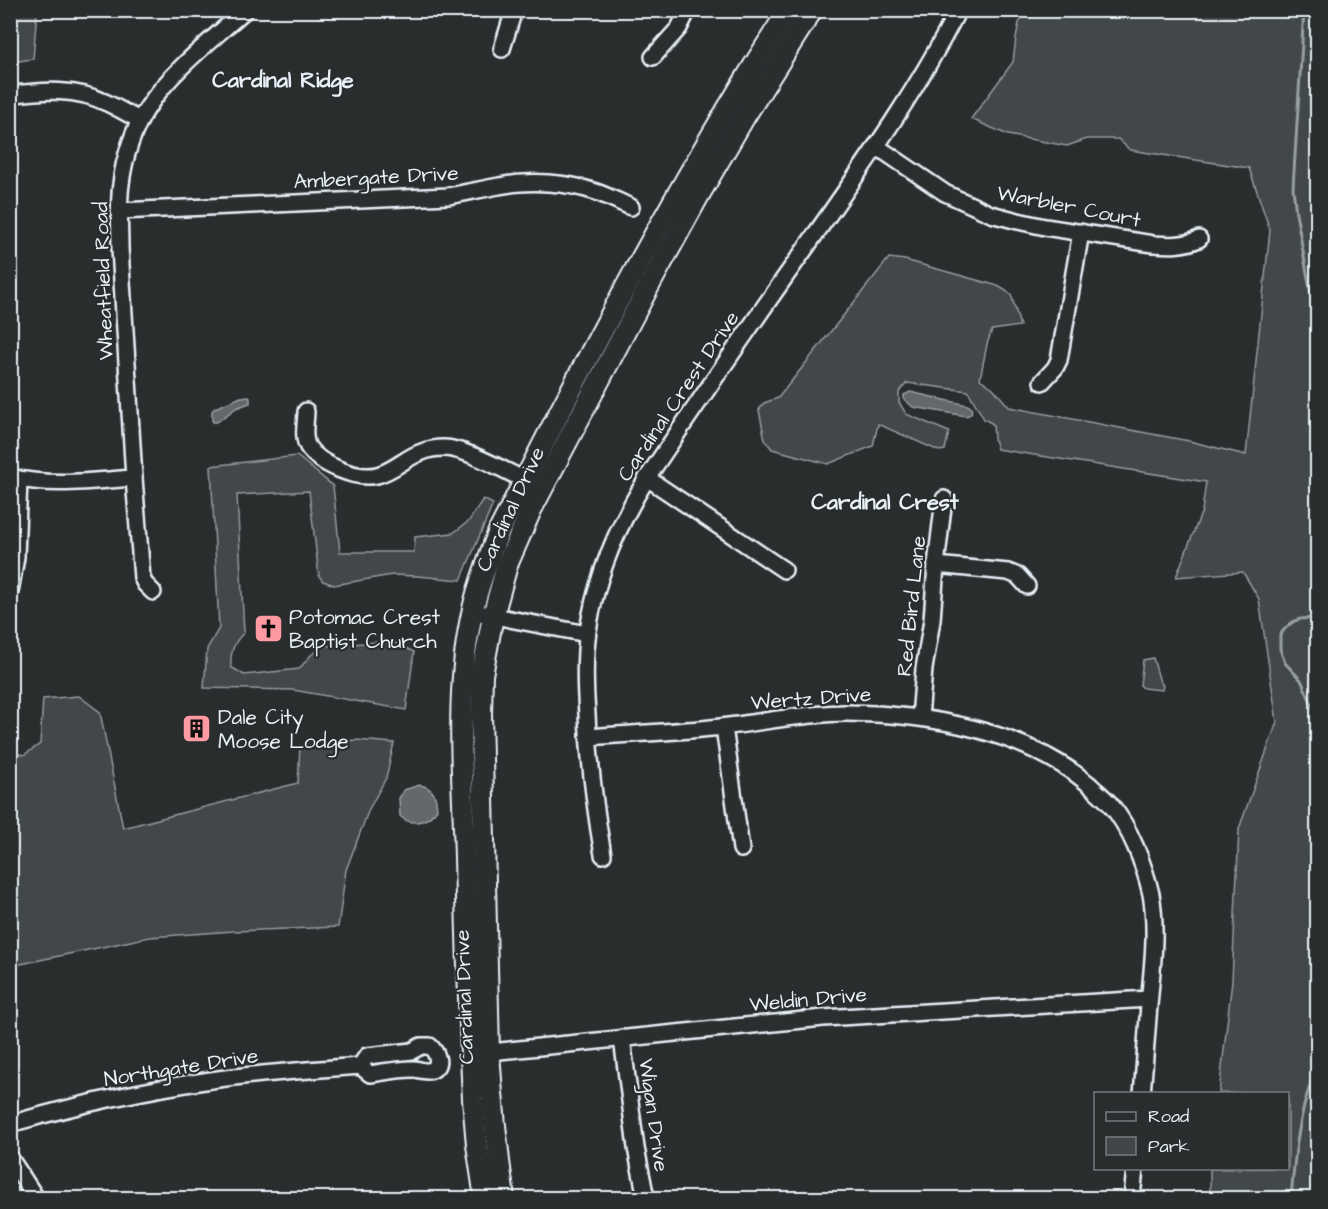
<svg xmlns="http://www.w3.org/2000/svg" width="1328" height="1209" viewBox="0 0 1328 1209" font-family="'Architects Daughter',sans-serif">
<rect width="100%" height="100%" fill="#2a2d2e"/>
<filter id="ink" filterUnits="userSpaceOnUse"><feTurbulence type="fractalNoise" baseFrequency=".0167" numOctaves="2"/><feDisplacementMap in="SourceGraphic" scale="12" xChannelSelector="R" yChannelSelector="G"/><feConvolveMatrix kernelMatrix="1 2 1 2 8 2 1 2 1" color-interpolation-filters="sRGB"/></filter>
<g filter="url(#ink)">
<g fill="#424648" stroke="#959ca0" stroke-width="1.5">
<polygon points="1026,10 1317,11 1317,1198 1210,1198 1210,1169 1288,1168 1288,1094 1219,1093 1232,981 1239,829 1277,722 1259,599 1243,572 1176,577 1202,511 1206,482 997,449 994,439 993,424 984,419 968,391 907,383 899,392 899,402 906,414 949,432 945,450 939,451 878,424 873,446 828,464 772,449 765,440 759,410 764,403 778,398 889,258 905,260 998,286 1011,294 1020,326 992,330 987,344 980,379 993,388 1009,407 1189,441 1246,455 1270,230 1249,168 1130,150 1118,139 1087,139 1067,146 1008,135 971,119 1013,62 1016,38 1019,23"/>
<polygon points="10,11 37,11 33,59 11,62"/>
<path d="M 297,456 L 333,486 L 340,552 L 414,552 L 415,537 L 453,533 L 469,521 L 483,499 L 493,504 L 461,580 L 417,576 L 392,575 L 334,585 L 323,581 L 319,576 L 309,491 L 237,495 L 244,633 C 233,642 230,653 231,667 L 244,675 L 299,669 L 311,655 L 324,646 L 391,641 L 414,652 L 406,710 L 293,690 L 204,688 L 207,649 L 219,628 L 211,466 Z"/>
<polygon points="1153,658 1160,682 1163,685 1162,690 1143,688 1140,685 1143,660"/>
<polygon points="79,696 100,712 123,828 298,783 300,746 356,740 394,743 386,778 369,809 346,870 338,927 234,931 150,937 11,966 11,752 24,755 40,744 43,699"/>
</g>
<g fill="#63686b" stroke="#989fa3" stroke-width="1.5">
<path d="M 910,392 L 967,405 C 971,406 973,410 971,414 L 966,416 L 913,407 L 904,399 L 904,395 Z"/>
<polygon points="248,396 250,398 250,403 236,408 217,422 213,422 212,420 212,411 215,408 241,397"/>
<path d="M 420,785 C 434,788 436,796 437,809 C 429,822 411,827 400,816 L 399,798 L 404,790 Z"/>
</g>
<g fill="none" stroke-linecap="round" stroke-linejoin="round">
<g stroke="#989fa3" stroke-width="3">
<polyline points="1304,10 1293,188 1296,213 1314,311 1318,324"/>
<path d="M 1318,620 C 1299,616 1291,620 1280,635 L 1280,649 L 1285,663 L 1301,680 L 1318,718"/>
<path d="M 1318,820 C 1310,845 1314,872 1318,897"/>
<path d="M 1291,1198 C 1294,1164 1297,1129 1307,1095 C 1310,1086 1312,1077 1318,1069"/>
</g>
<defs>
<g id="minor">
<polyline points="502,49 514,10"/>
<polyline points="653,57 679,28 688,10"/>
<path d="M 10,95 C 43,90 77,88 107,103 C 118,108 129,115 140,120"/>
<path d="M 876,146 L 945,193 L 991,214 L 1018,221 L 1045,227 L 1153,244 C 1169,245 1183,246 1199,239"/>
<path d="M 119,211 L 448,196 C 465,193 482,189 499,186 C 529,180 567,182 596,192 C 608,196 619,202 631,207"/>
<polyline points="1042,382 1055,368 1059,360 1081,232"/>
<path d="M 306,411 C 306,422 302,437 308,447 C 320,465 357,480 377,475 C 394,471 406,457 422,452 C 429,449 437,448 444,448 C 465,448 505,471 525,480"/>
<path d="M 10,477 C 51,487 93,481 134,478"/>
<polyline points="647,478 784,570"/>
<polyline points="936,565 1008,572 1018,576 1027,586"/>
<polyline points="10,592 16,557 19,479"/>
<path d="M 153,592 L 145,584 L 142,578 L 134,478 L 120,248 C 120,227 118,205 121,184 C 124,158 133,129 148,107 C 171,71 213,39 245,10"/>
<polyline points="484,614 587,634"/>
<polyline points="920,718 924,669 932,620 936,565 944,499"/>
<polyline points="724,727 741,849"/>
<path d="M 588,737 C 629,734 670,732 711,728 C 756,724 801,713 846,713 C 929,714 1024,730 1090,785 C 1096,791 1104,797 1110,804 C 1130,827 1144,864 1151,894 C 1157,928 1153,960 1150,994 C 1147,1027 1145,1060 1142,1094"/>
<path d="M 603,855 C 595,808 589,761 587,714 C 585,687 584,658 588,631 C 596,576 618,525 647,478 C 697,404 748,329 800,256 C 856,176 914,97 958,10"/>
<polyline points="622,1038 636,1148 646,1198"/>
<polyline points="480,1053 823,1018 1149,999"/>
<path d="M 10,1124 C 76,1105 143,1090 211,1080 C 260,1073 310,1070 360,1066 L 370,1074 C 384,1072 399,1069 413,1069 C 419,1069 426,1073 432,1070 C 443,1064 436,1052 430,1046 L 421,1046 L 412,1051 L 367,1056 L 360,1066"/>
<polyline points="10,1158 36,1198"/>
<polyline points="1132,1198 1135,1168"/>
</g>
<g id="major">
<path d="M 485,1198 L 477,1145 L 473,1099 C 469,1019 467,939 465,858 C 463,776 454,690 473,609 C 479,582 489,557 499,531 C 588,354 681,177 789,10"/>
<path d="M 504,1198 C 497,1150 492,1101 489,1052 L 481,714 L 482,675 L 493,616 L 507,565 L 531,510 L 650,284 L 699,195 L 745,116 L 812,10"/>
</g>
</defs>
<use href="#minor" stroke="#e8f1f8" stroke-width="20"/>
<use href="#major" stroke="#e8f1f8" stroke-width="24"/>
<use href="#minor" stroke="#2a2d2e" stroke-width="15"/>
<use href="#major" stroke="#2a2d2e" stroke-width="20"/>
</g>
</g>
<defs>
<symbol id="church-square" viewBox="-11 -11 22 22"><rect x="-9" y="-9" width="18" height="18" rx="4" fill="#ff9aa2" stroke="#2a2d2e"/><path d="M-1.2-6h2.4v3.5h3.3v2.4h-3.3V6h-2.4V-.1h-3.3v-2.4h3.3Z" fill="#111"/></symbol>
<symbol id="building-square" viewBox="-11 -11 22 22"><rect x="-9" y="-9" width="18" height="18" rx="4" fill="#ff9aa2" stroke="#2a2d2e"/><path d="M-4-6H4V6H1V3H-1V6H-4ZM-2.5-4.3h1.7v1.8h-1.7ZM.8-4.3h1.7v1.8H.8ZM-2.5-1h1.7V.8h-1.7ZM.8-1h1.7V.8H.8Z" fill="#111"/></symbol>
</defs>
<g fill-rule="evenodd">
<use href="#church-square" x="252" y="612" width="33" height="33"/>
<use href="#building-square" x="180" y="712" width="33" height="33"/>
</g>
<g text-anchor="middle" stroke-width="4.5" stroke-linejoin="round" paint-order="stroke">
<g font-size="21" fill="#e8f1f8" stroke="#2a2d2e">
<text transform="translate(376 177) rotate(-3)" y="7">Ambergate Drive</text>
<text transform="translate(1069 206) rotate(11)" y="7">Warbler Court</text>
<text transform="translate(103 281) rotate(-92)" y="7">Wheatfield Road</text>
<text transform="translate(678 396) rotate(-56)" y="7">Cardinal Crest Drive</text>
<text transform="translate(510 509) rotate(-65)" y="7">Cardinal Drive</text>
<text transform="translate(911 606) rotate(-84)" y="7">Red Bird Lane</text>
<text transform="translate(811 698) rotate(-4)" y="7">Wertz Drive</text>
<text transform="translate(464 997) rotate(-92)" y="7">Cardinal Drive</text>
<text transform="translate(808 999) rotate(-5)" y="7">Weldin Drive</text>
<text transform="translate(181 1067) rotate(-9)" y="7">Northgate Drive</text>
<text transform="translate(654 1115) rotate(82)" y="7">Wigan Drive</text>
</g>
<g font-size="21" fill="#e8f1f8" stroke="#2a2d2e" text-anchor="start">
<text x="289" y="624">Potomac Crest<tspan x="289" dy="24">Baptist Church</tspan></text>
<text x="218" y="724">Dale City<tspan x="218" dy="24">Moose Lodge</tspan></text>
</g>
<g font-size="22" font-weight="bold" fill="#e8f1f8" stroke="#2a2d2e">
<text x="283" y="87">Cardinal Ridge</text>
<text x="885" y="509">Cardinal Crest</text>
</g>
</g>
<rect width="1328" height="1209" fill="none" stroke="#2a2d2e" stroke-width="36"/>
<rect x="18" y="18" width="1292" height="1173" fill="none" stroke="#e8f1f8" stroke-width="2" filter="url(#ink)"/>
<rect x="1094" y="1092" width="195" height="78" fill="#2a2d2e" stroke="#767b7f" stroke-width="1.5"/>
<rect x="1106" y="1112" width="30" height="9" fill="#2a2d2e" stroke="#767b7f" stroke-width="1.5"/>
<text x="1148" y="1122" font-size="18" fill="#e8f1f8">Road</text>
<rect x="1106" y="1137" width="30" height="18" fill="#424648" stroke="#767b7f" stroke-width="1.5"/>
<text x="1148" y="1152" font-size="18" fill="#e8f1f8">Park</text>
</svg>
